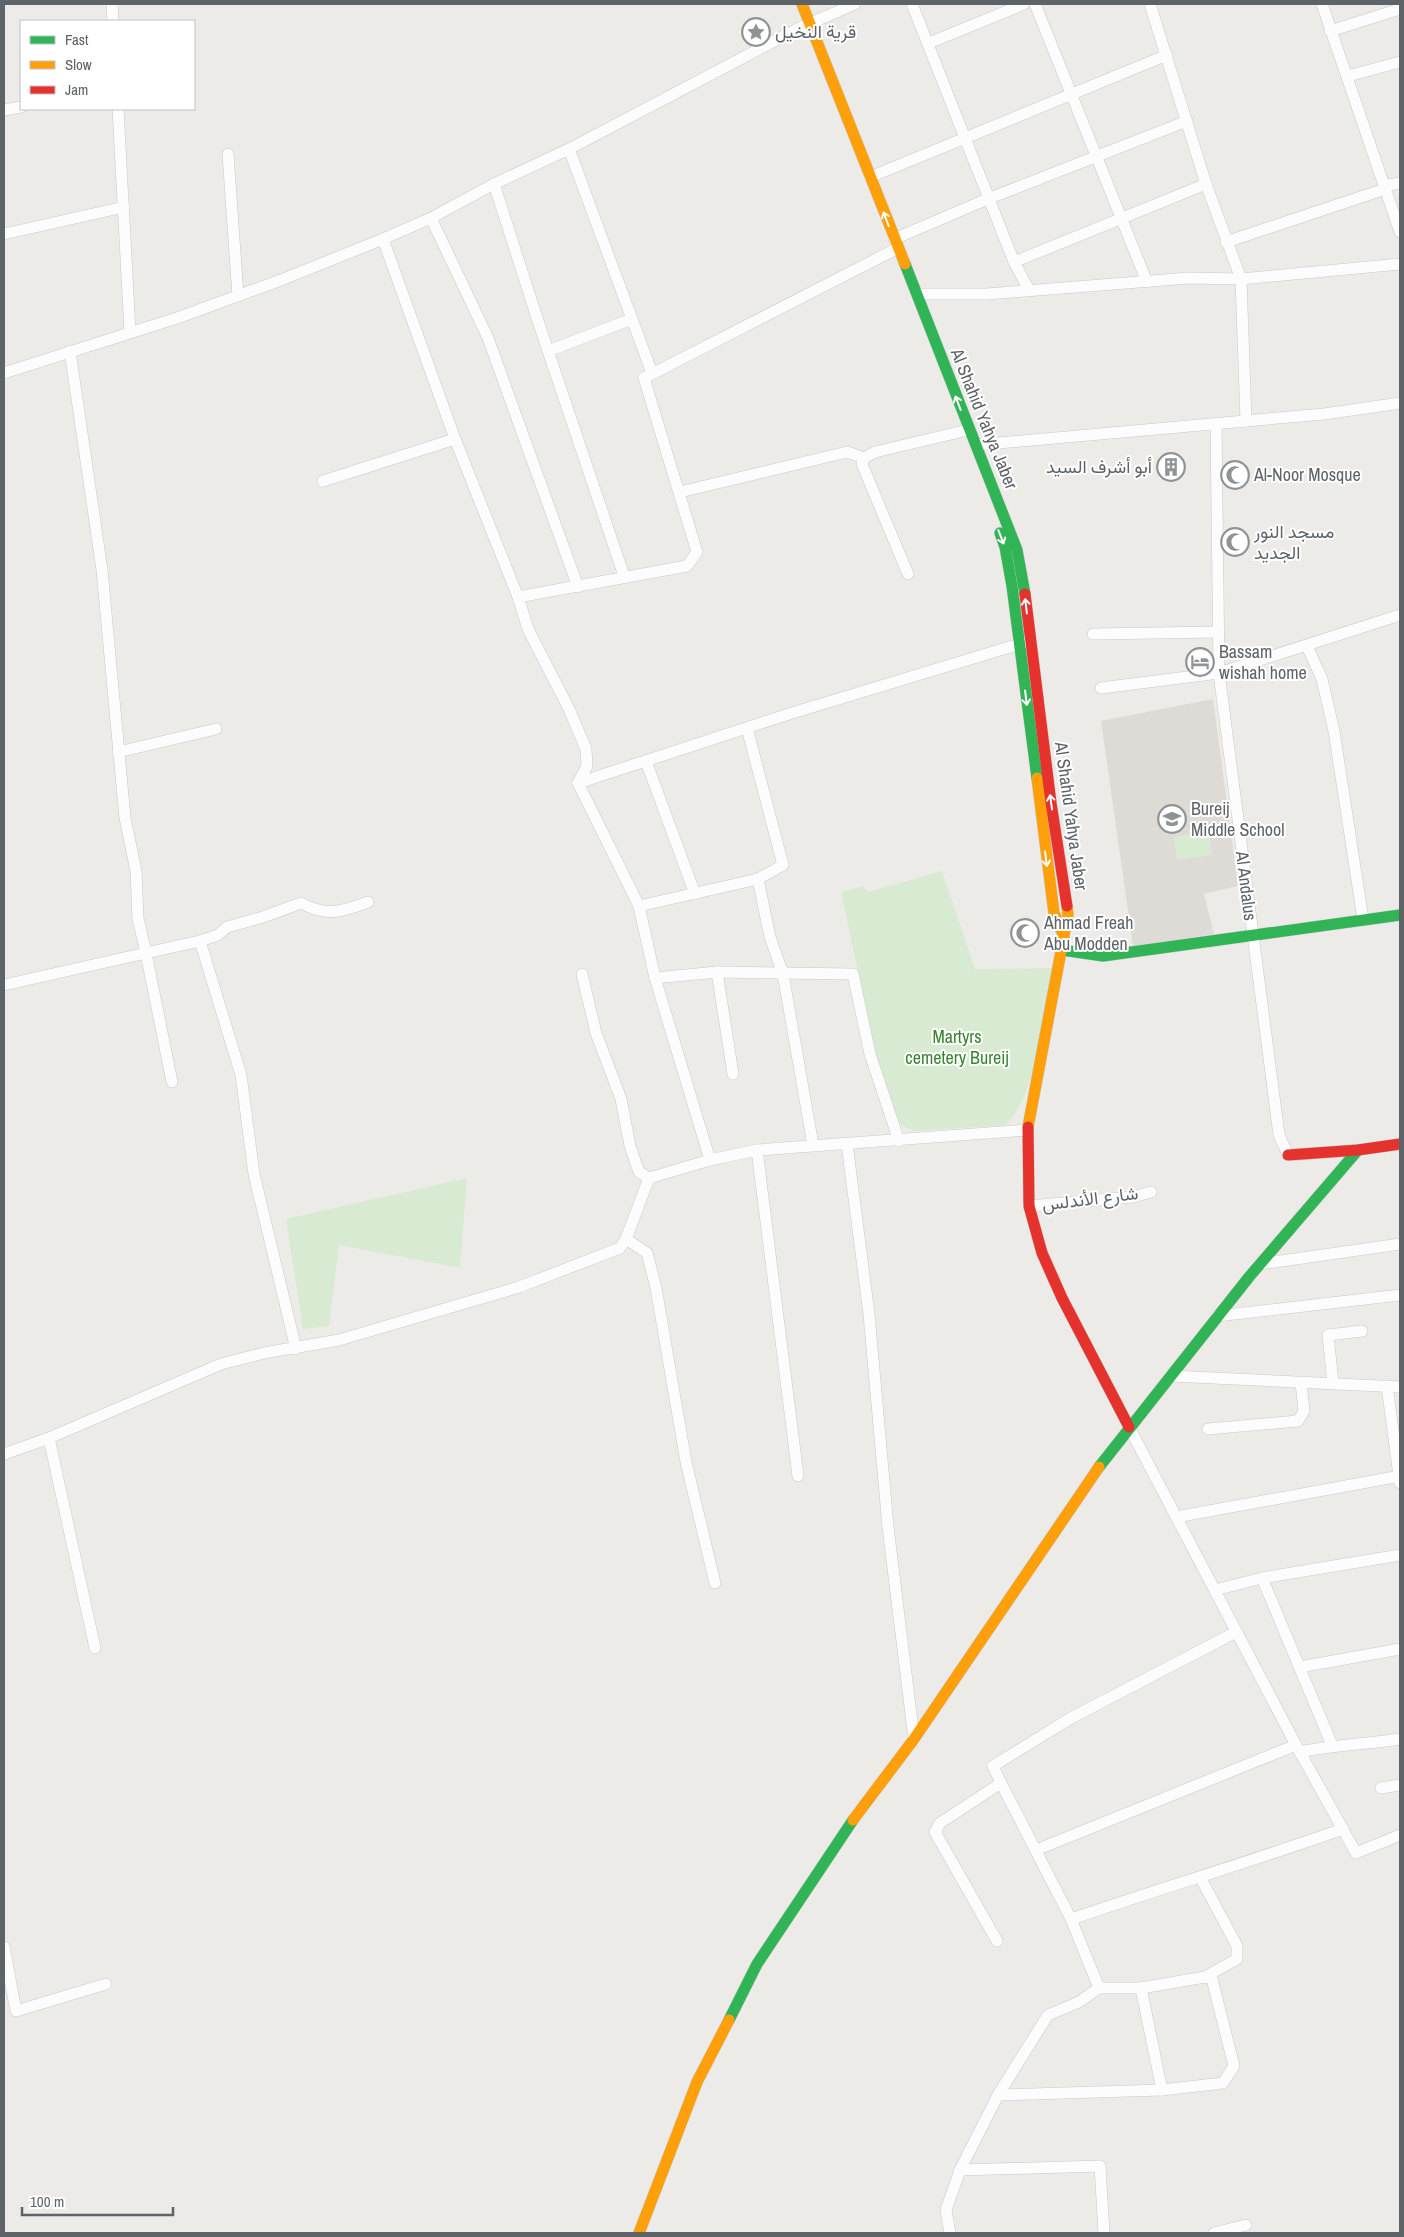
<svg xmlns="http://www.w3.org/2000/svg" width="1404" height="2237" viewBox="0 0 1404 2237" font-family="'Archivo Narrow',Vazirmatn,sans-serif">
<rect width="100%" height="100%" fill="#edebe8"/>
<polygon fill="#dedbd6" points="1213,699 1238,886 1204,894 1214,934 1133,946 1101,721"/>
<g fill="#d8ead2">
<polygon points="1209,831 1212,855 1177,860 1174,837"/>
<path d="M 942,871 L 975,969 L 1052,968 C 1044,1015 1039,1091 1005,1125 L 915,1131 L 906,1128 L 899,1122 L 889,1102 L 877,1060 L 841,892 L 863,886 L 868,892 Z"/>
<polygon points="467,1178 460,1268 339,1245 329,1326 303,1329 286,1219"/>
</g>
<g fill="none" stroke-linecap="round" stroke-linejoin="round">
<defs>
<g id="street">
<polyline points="112,4 113,21"/>
<polyline points="912,4 1014,262 1029,290"/>
<polyline points="1035,4 1147,282"/>
<polyline points="1150,4 1206,184 1241,279 1246,421"/>
<polyline points="1322,4 1400,232"/>
<polyline points="1330,31 1400,9"/>
<polyline points="929,43 1024,4"/>
<polyline points="1348,76 1400,62"/>
<polyline points="118,109 130,332"/>
<polyline points="4,110 21,107"/>
<polyline points="569,149 652,373"/>
<polyline points="228,154 238,296"/>
<polyline points="870,177 1167,55"/>
<polyline points="494,184 538,321 624,576"/>
<polyline points="1384,186 1400,183"/>
<polyline points="431,218 488,338 578,587"/>
<polyline points="4,234 124,207"/>
<polyline points="383,239 455,439 518,597 528,629 569,709 586,749 587,766 578,783 639,906 655,978 710,1160"/>
<polyline points="894,239 990,198 1187,121"/>
<polyline points="1226,242 1385,189"/>
<polyline points="1014,262 1206,184"/>
<polyline points="917,294 987,294 1189,278 1241,279 1400,264"/>
<polyline points="70,351 102,570 125,818 136,871 138,918 146,953 200,941 241,1075 254,1174 296,1349"/>
<polyline points="548,351 632,319"/>
<polyline points="4,373 180,317 281,280 383,239 431,218 494,184 569,149 799,28 855,4"/>
<polyline points="1216,423 1219,673 1400,615"/>
<polyline points="976,445 1324,414 1400,403"/>
<polyline points="323,481 455,439"/>
<polyline points="680,492 847,452 864,458"/>
<polyline points="908,574 862,464 864,458 875,452 968,430"/>
<polyline points="518,597 687,566 697,552 644,378 898,248"/>
<polyline points="1093,634 1218,632"/>
<polyline points="1307,646 1322,679 1334,731 1363,919"/>
<polyline points="1101,688 1219,673 1279,1135 1288,1155"/>
<polyline points="118,752 216,729"/>
<polyline points="646,761 695,894"/>
<polyline points="578,783 792,713 1026,642"/>
<polyline points="758,879 770,937 783,974 813,1145"/>
<polyline points="639,906 758,879 783,865 747,728"/>
<path d="M 200,941 L 218,935 L 227,927 L 263,917 L 301,903 C 327,917 341,912 368,902"/>
<polyline points="717,972 733,1074"/>
<polyline points="582,974 596,1033 621,1099 630,1146 639,1172 649,1178"/>
<polyline points="655,978 717,972 853,974 870,1054 899,1141"/>
<polyline points="4,985 146,953 172,1082"/>
<polyline points="847,1144 869,1314 888,1527 914,1739"/>
<polyline points="757,1150 798,1476"/>
<polyline points="1029,1206 1133,1197 1151,1192"/>
<polyline points="626,1239 647,1253 656,1288 686,1462 715,1583"/>
<polyline points="1260,1264 1400,1244"/>
<polyline points="1217,1316 1400,1295"/>
<polyline points="1171,1376 1400,1387"/>
<polyline points="1333,1383 1328,1335 1362,1331"/>
<polyline points="1387,1386 1400,1483"/>
<polyline points="1129,1427 1296,1745 1356,1853 1400,1835"/>
<polyline points="1208,1429 1298,1421 1304,1411 1301,1383"/>
<polyline points="49,1438 95,1648"/>
<polyline points="4,1454 49,1438 221,1364 264,1353 339,1340 519,1287 620,1248 626,1239 649,1178 710,1160 757,1150 1027,1130"/>
<polyline points="1176,1517 1400,1476"/>
<polyline points="1262,1578 1332,1745"/>
<polyline points="1215,1590 1262,1578 1400,1555"/>
<polyline points="1300,1667 1400,1649"/>
<path d="M 1300,1752 C 1333,1745 1367,1744 1400,1739"/>
<polyline points="1381,1788 1400,1785"/>
<polyline points="1036,1850 1296,1745"/>
<polyline points="1200,1877 1237,1946 1237,1959 1205,1977"/>
<path d="M 1071,1919 C 1161,1888 1253,1861 1343,1829"/>
<polyline points="997,1941 935,1832 940,1823 1001,1783 993,1766 1071,1718 1236,1632"/>
<polyline points="4,1947 16,2011 106,1984"/>
<polyline points="1141,1988 1162,2090"/>
<polyline points="998,2095 1162,2090 1223,2083 1234,2066 1212,1979 1205,1977 1141,1988 1099,1988"/>
<polyline points="960,2170 1100,2166 1104,2233"/>
<polyline points="950,2233 946,2210 960,2170 998,2095 1048,2015 1079,2002 1099,1988 1071,1919 1001,1783"/>
<polyline points="1214,2233 1246,2225"/>
</g>
<g id="fast">
<polyline points="905,264 1017,550 1025,594"/>
<polyline points="1000,533 1005,547 1012,586 1037,778"/>
<polyline points="1062,950 1103,956 1400,915"/>
<polyline points="1099,1467 1249,1277 1358,1150"/>
<polyline points="729,2020 757,1964 853,1820"/>
</g>
<g id="slow">
<polyline points="802,4 905,264"/>
<polyline points="1037,778 1054,913 1064,937"/>
<polyline points="1028,1127 1068,914 1067,906"/>
<polyline points="853,1820 914,1739 1099,1467"/>
<polyline points="639,2233 697,2082 729,2020"/>
</g>
<g id="jam">
<polyline points="1025,594 1051,803 1067,906"/>
<polyline points="1028,1127 1029,1206 1042,1253 1062,1298 1129,1427"/>
<polyline points="1288,1155 1358,1150 1400,1144"/>
</g>
</defs>
<use href="#street" stroke="#c9c9c9" stroke-width="12"/>
<use href="#fast" stroke="#c8c9c9" stroke-width="12"/>
<use href="#slow" stroke="#c8c9c9" stroke-width="12"/>
<use href="#jam" stroke="#c8c9c9" stroke-width="12"/>
<use href="#street" stroke="#fcfcfc" stroke-width="11"/>
<use href="#fast" stroke="#30b455" stroke-width="11"/>
<use href="#slow" stroke="#ff9f0a" stroke-width="11"/>
<use href="#jam" stroke="#e5322d" stroke-width="11"/>
</g>
<defs><path id="oneway-shaft" d="M-6 0H5M1.5-3L5.5 0L1.5 3" fill="none" stroke-width="1.6" stroke-linecap="round" stroke-linejoin="round" transform="scale(1.25)"/></defs>
<g stroke="#fff">
<use href="#oneway-shaft" transform="translate(886 219) rotate(-111)"/>
<use href="#oneway-shaft" transform="translate(958 403) rotate(-111)"/>
<use href="#oneway-shaft" transform="translate(1001 537) rotate(69)"/>
<use href="#oneway-shaft" transform="translate(1026 606) rotate(-97)"/>
<use href="#oneway-shaft" transform="translate(1026 698) rotate(83)"/>
<use href="#oneway-shaft" transform="translate(1051 802) rotate(-98)"/>
<use href="#oneway-shaft" transform="translate(1046 859) rotate(83)"/>
</g>
<defs>
<symbol id="sight-ring" viewBox="-11 -11 22 22"><circle r="9.5" fill="#fff" stroke="#8f9394" stroke-width="1.5"/><path d="M0-6L1.8-2.2L6-1.7L2.9 1.2L3.7 5.4L0 3.3L-3.7 5.4L-2.9 1.2L-6-1.7L-1.8-2.2Z" fill="#8f9394"/></symbol>
<symbol id="building-ring" viewBox="-11 -11 22 22"><circle r="9.5" fill="#fff" stroke="#8f9394" stroke-width="1.5"/><path d="M-4-6H4V6H1V3H-1V6H-4ZM-2.5-4.3h1.7v1.8h-1.7ZM.8-4.3h1.7v1.8H.8ZM-2.5-1h1.7V.8h-1.7ZM.8-1h1.7V.8H.8Z" fill="#8f9394"/></symbol>
<symbol id="mosque-ring" viewBox="-11 -11 22 22"><circle r="9.5" fill="#fff" stroke="#8f9394" stroke-width="1.5"/><path d="M3.5-4.9A6 6 0 1 0 3.5 4.9A5 5 0 1 1 3.5-4.9Z" fill="#8f9394"/></symbol>
<symbol id="hotel-ring" viewBox="-11 -11 22 22"><circle r="9.5" fill="#fff" stroke="#8f9394" stroke-width="1.5"/><path d="M-6-4.5h1.5V1H6V5H4.5V3h-9V5H-6ZM-4 0a1.8 1.8 0 1 1 3.6 0ZM.5 0V-2.5h3Q6-2.5 6 0Z" fill="#8f9394"/></symbol>
<symbol id="school-ring" viewBox="-11 -11 22 22"><circle r="9.5" fill="#fff" stroke="#8f9394" stroke-width="1.5"/><path d="M0-5L7-2L0 1L-7-2ZM-4 1L0 2.5L4 1V4Q0 6-4 4Z" fill="#8f9394"/></symbol>
</defs>
<g fill-rule="evenodd">
<use href="#sight-ring" x="740" y="16" width="32" height="32"/>
<use href="#building-ring" x="1155" y="451" width="32" height="32"/>
<use href="#mosque-ring" x="1219" y="459" width="32" height="32"/>
<use href="#mosque-ring" x="1219" y="526" width="32" height="32"/>
<use href="#hotel-ring" x="1184" y="646" width="32" height="32"/>
<use href="#school-ring" x="1156" y="803" width="32" height="32"/>
<use href="#mosque-ring" x="1009" y="917" width="32" height="32"/>
</g>
<g text-anchor="middle" stroke-width="4" stroke-linejoin="round" paint-order="stroke">
<g font-size="18" fill="#5d6367" stroke="#fff" text-anchor="start">
<text x="775" y="38">قرية النخيل</text>
<text x="1152" y="473" text-anchor="end">أبو أشرف السيد</text>
<text x="1254" y="481">Al-Noor Mosque</text>
<text x="1254" y="538">مسجد النور<tspan x="1254" dy="21">الجديد</tspan></text>
<text x="1219" y="658">Bassam<tspan x="1219" dy="21">wishah home</tspan></text>
<text x="1191" y="815">Bureij<tspan x="1191" dy="21">Middle School</tspan></text>
<text x="1044" y="929">Ahmad Freah<tspan x="1044" dy="21">Abu Modden</tspan></text>
</g>
<g font-size="18" fill="#5d6367" stroke="#fff">
<text transform="translate(984 419) rotate(68)" y="6">Al Shahid Yahya Jaber</text>
<text transform="translate(1071 816) rotate(82)" y="6">Al Shahid Yahya Jaber</text>
<text transform="translate(1246 886) rotate(83)" y="6">Al Andalus</text>
<text transform="translate(1090 1199) rotate(-7)" y="6">شارع الأندلس</text>
</g>
<g font-size="18" fill="#38842f" stroke="#fff">
<text x="957" y="1043">Martyrs<tspan x="957" dy="21">cemetery Bureij</tspan></text>
</g>
</g>
<rect width="1404" height="2237" fill="none" stroke="#5d6367" stroke-width="10"/>
<rect x="20" y="20" width="175" height="90" fill="#ffffff" stroke="#bec1c2"/>
<rect x="30" y="36" width="25" height="8" fill="#30b455" stroke="#bec1c2"/>
<text x="65" y="45" font-size="15" fill="#5d6367">Fast</text>
<rect x="30" y="61" width="25" height="8" fill="#ff9f0a" stroke="#bec1c2"/>
<text x="65" y="70" font-size="15" fill="#5d6367">Slow</text>
<rect x="30" y="86" width="25" height="8" fill="#e5322d" stroke="#bec1c2"/>
<text x="65" y="95" font-size="15" fill="#5d6367">Jam</text>
<path d="M22 2207v8h151v-8" fill="none" stroke="#5d6367" stroke-width="2.5"/>
<text x="30" y="2207" font-size="15" fill="#5d6367" stroke="#ffffff" stroke-width="4" paint-order="stroke">100 m</text>
</svg>
